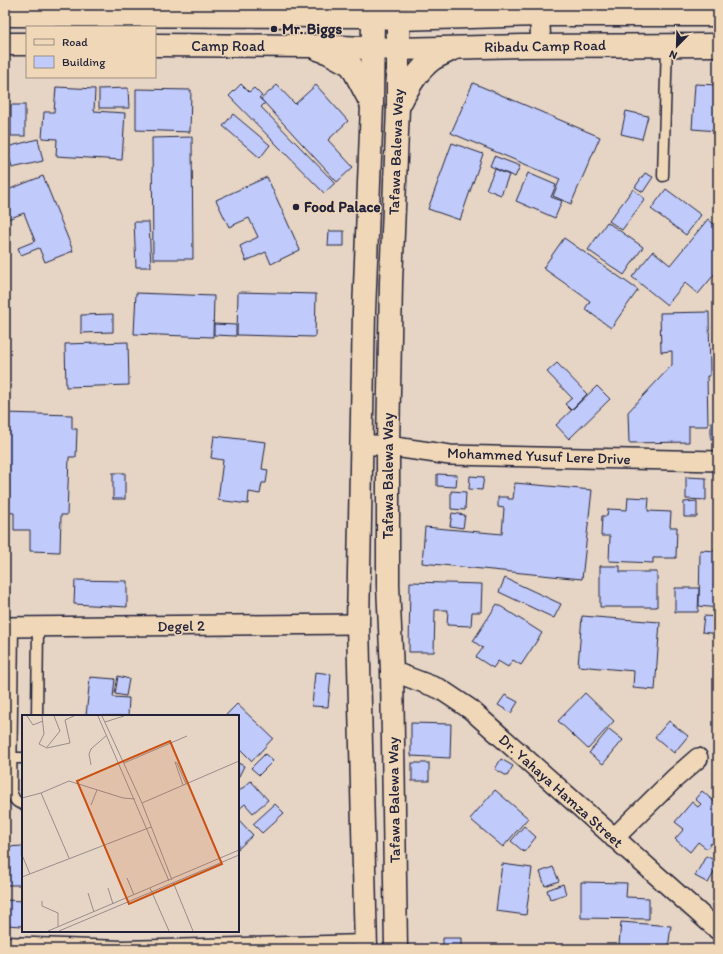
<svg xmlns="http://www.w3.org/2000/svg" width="723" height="954" viewBox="0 0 723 954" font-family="Itim,sans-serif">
<rect width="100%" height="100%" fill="#e6d5c5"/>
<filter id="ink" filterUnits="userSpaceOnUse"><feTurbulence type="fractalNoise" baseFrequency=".025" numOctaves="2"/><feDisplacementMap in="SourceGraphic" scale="8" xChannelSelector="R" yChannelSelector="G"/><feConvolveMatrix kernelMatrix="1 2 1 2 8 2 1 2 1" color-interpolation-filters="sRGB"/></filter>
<g filter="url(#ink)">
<g fill="#c0cbfc" stroke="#22223b">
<polygon points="473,83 600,137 571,204 553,196 560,179 451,133"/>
<polygon points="241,84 249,92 254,88 262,96 259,98 265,103 261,107 335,183 324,193 229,96"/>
<polygon points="695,84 718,85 718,131 692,129"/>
<polygon points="277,85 295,104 316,85 348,121 328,140 353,167 337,182 261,99"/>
<polygon points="56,87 95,89 94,111 125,113 122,160 56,156 57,139 42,138 44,112 54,112"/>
<polygon points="128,88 129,108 99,108 99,89"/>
<polygon points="136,89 191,90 190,132 136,130"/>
<rect x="11" y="105" width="14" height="31"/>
<polygon points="626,111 648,116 642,139 621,134"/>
<polygon points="233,114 270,145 260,158 223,126"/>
<polygon points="192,137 193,259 153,259 152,138"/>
<polygon points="38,139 43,161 12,168 7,147"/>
<polygon points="452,143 483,154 460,220 428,209"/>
<polygon points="494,156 520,166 515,177 490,166"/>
<polygon points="495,169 509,175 501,195 486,189"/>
<polygon points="528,173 556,185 551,197 562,201 555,218 516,201"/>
<polygon points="645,173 653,177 643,192 635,187"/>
<polygon points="43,176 73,251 45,262 39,248 21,255 18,248 35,241 24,213 5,220 5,191"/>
<polygon points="267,177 300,250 271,264 266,252 246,261 240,246 258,237 249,218 229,227 216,200"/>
<polygon points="633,189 645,199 622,230 609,221"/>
<polygon points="666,189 701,215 686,235 651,209"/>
<polygon points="708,219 718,228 718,270 698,294 685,283 667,305 632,277 653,251 670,265"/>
<polygon points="134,222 149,222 151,267 136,267"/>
<polygon points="607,222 643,247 624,275 588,250"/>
<polygon points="329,231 344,231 344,246 328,246"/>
<polygon points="564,238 638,290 611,328 585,309 590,301 543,268"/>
<polygon points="238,292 316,294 315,337 237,335"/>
<polygon points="136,293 214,296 213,337 134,334"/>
<polygon points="709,312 710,376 707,376 708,426 689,426 689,442 629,443 628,412 672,365 672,351 661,352 660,313"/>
<polygon points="113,314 113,332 81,333 81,315"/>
<polygon points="214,324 236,325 236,336 214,335"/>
<polygon points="128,342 129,385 66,387 65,344"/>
<polygon points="557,363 587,394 571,410 565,404 572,398 547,372"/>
<polygon points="597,386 610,399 569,439 556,425"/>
<polygon points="5,413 72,415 72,429 77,429 76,457 69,457 67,515 61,515 60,552 30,551 30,530 14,530 14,513 5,512"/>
<rect x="711" y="422" width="7" height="17"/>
<polygon points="214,436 266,442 262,469 268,470 266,483 262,483 260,494 249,492 248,504 218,500 223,460 211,458"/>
<rect x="113" y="473" width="12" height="26"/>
<polygon points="437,474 457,475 456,487 437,486"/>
<polygon points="470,476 484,477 482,490 469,489"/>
<polygon points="686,477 706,478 706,500 686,499"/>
<polygon points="515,483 592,490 582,579 422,563 425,527 502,534 504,508 498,507 498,497 508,497 508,499 513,499"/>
<polygon points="451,491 466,492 465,510 451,509"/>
<polygon points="628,497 649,498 648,511 671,512 670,527 677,527 676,558 653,558 653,563 609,561 610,536 601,536 602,516 607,516 608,509 627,510"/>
<polygon points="697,501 697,517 684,517 684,502"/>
<polygon points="452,513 465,515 463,528 450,526"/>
<polygon points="718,540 718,608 699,606 700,550 717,551"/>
<polygon points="600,566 620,566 620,572 657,572 657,607 600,607"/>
<polygon points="505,578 561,604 554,618 499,592"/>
<polygon points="75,580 127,581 127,607 74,604"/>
<polygon points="410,582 482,584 481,612 472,612 471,626 447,625 448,610 435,610 434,652 409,652"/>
<polygon points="675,588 699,588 698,612 675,612"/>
<polygon points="497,604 542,633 521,665 513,660 508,667 498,661 493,668 476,657 483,648 473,641"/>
<polygon points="582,616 660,622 655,690 633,688 634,671 578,666"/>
<polygon points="704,616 718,617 718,634 702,632"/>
<polygon points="315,672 331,674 328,707 312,706"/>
<polygon points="118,676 129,679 126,696 115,694"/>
<polygon points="90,677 115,679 113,697 129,698 128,716 86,716"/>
<polygon points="585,693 614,721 588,749 558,721"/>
<polygon points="505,695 518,702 511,713 498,705"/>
<polygon points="237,704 273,738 252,761 238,747 238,716 225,716"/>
<polygon points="669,721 688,736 674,753 655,737"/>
<polygon points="411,723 451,724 450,758 411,756"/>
<polygon points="609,729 623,740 603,764 589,753"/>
<polygon points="265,754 273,761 259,775 251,768"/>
<polygon points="501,759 513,766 507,776 495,769"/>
<polygon points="238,763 244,766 238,778"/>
<rect x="412" y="763" width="17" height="18"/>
<polygon points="251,781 268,800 253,813 245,804 238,810 238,792"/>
<polygon points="495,790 528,818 503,847 470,819"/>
<polygon points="702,791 718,805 718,849 711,843 707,849 698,842 690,852 675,839 684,829 675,822 692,802 698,807 701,804 695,799"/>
<polygon points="275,804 284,813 262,833 253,824"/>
<polygon points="238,819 253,835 238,849"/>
<polygon points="524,826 536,837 524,852 511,841"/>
<polygon points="23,846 23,885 5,885 5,847"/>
<polygon points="706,856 718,862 718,866 708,883 695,876"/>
<polygon points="502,864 532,868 526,915 496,911"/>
<polygon points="553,867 559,881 545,886 540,872"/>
<polygon points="581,882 627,883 626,897 649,898 649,919 581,918"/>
<polygon points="563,884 566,894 550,899 547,890"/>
<polygon points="5,900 23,901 23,926 5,925"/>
<polygon points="621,922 671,926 668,949 619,945"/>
<polygon points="443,938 461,938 461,947 443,946"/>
</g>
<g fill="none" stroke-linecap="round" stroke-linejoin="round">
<defs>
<g id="service">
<polyline points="663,176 667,45"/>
<path d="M 13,627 L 11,790 C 13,797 15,803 23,804"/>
<polyline points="37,716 38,627"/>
<polyline points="12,758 23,758"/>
<polyline points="5,942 122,946 366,940"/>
</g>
<g id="minor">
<polyline points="539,5 541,46"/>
<polyline points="361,444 388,446 450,455 718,461"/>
<polyline points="5,627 358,624"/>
<polyline points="392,671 440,689 470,709 718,930"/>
<polyline points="614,838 674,779 698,758"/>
</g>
<g id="secondary">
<polyline points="366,949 358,624 364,312 372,105 373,16"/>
<polyline points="396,949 392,671 388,585 388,446 391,282 398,107 398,19"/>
</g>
<g id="primary">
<polyline points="5,15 373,16 398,19 539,15 718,15"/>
<polyline points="5,44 27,44"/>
<polyline points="155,45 310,46 398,49 522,46 718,45"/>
<polyline points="318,49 329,53 351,65 372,105"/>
<path d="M 398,107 C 407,90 417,70 433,59 C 440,55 447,52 453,49"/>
</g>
</defs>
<use href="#service" stroke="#22223b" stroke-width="13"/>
<use href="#minor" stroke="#22223b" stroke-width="22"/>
<use href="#secondary" stroke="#22223b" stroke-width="25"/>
<use href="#primary" stroke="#22223b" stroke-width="25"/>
<use href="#service" stroke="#efd7b7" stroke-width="10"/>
<use href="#minor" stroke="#efd7b7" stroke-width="19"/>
<use href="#secondary" stroke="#efd7b7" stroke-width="22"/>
<use href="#primary" stroke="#efd7b7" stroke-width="22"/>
</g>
</g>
<g fill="#22223b" stroke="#efd7b7" stroke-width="1.5">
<circle cx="274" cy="29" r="4"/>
<circle cx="296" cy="207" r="4"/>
</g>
<g text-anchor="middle" stroke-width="3" stroke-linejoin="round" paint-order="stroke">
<g font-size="15" font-weight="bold" fill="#22223b" stroke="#efd7b7" text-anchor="start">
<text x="282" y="34">Mr. Biggs</text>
<text x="304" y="212">Food Palace</text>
</g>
<g font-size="15" fill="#22223b" stroke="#efd7b7">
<text x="228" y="51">Camp Road</text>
<text transform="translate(545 46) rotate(-1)" y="5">Ribadu Camp Road</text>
<text transform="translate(396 152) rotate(-88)" y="5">Tafawa Balewa Way</text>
<text transform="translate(539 456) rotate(2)" y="5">Mohammed Yusuf Lere Drive</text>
<text transform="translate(388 476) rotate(-90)" y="5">Tafawa Balewa Way</text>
<text transform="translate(181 626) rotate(-1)" y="5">Degel 2</text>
<text transform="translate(561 791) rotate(42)" y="5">Dr. Yahaya Hamza Street</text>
<text transform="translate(394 800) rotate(-91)" y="5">Tafawa Balewa Way</text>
</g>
</g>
<g transform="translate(22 715)">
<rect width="217" height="217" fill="#e6d5c5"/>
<path fill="none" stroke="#988d8e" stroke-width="1" d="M 5,1 L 11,10 L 21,6M 20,1 L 22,19 L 17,29 L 25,33 L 48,28 L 43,5 L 52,1M 76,1 L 147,166M 80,1 L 120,88 L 150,165M 83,7 L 102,1M 25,32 L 38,16 L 32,1M 102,48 L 165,21M 69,50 L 67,39 L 69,34 L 85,20M 161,70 L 153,47 L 155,48 L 164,69M 19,78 L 47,143M 0,83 L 19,78 L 47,66 L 101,83 L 113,84M 120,88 L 217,46M 69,90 L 75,75M 0,140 L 8,159M 0,162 L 129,112M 105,163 L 112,180M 151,167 L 171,216M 86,173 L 91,189M 128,173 L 147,216M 66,178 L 72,197M 20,186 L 20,191 L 36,198 L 36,212M 26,216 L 217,135M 37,216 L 217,140"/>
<path fill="#ca5113" fill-opacity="0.15" stroke="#ca5113" stroke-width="2" d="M 148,26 L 200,149 L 107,189 L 55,66 Z"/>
<rect width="217" height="217" fill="none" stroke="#22223b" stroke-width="2"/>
</g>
<rect width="723" height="954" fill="none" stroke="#efd7b7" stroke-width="20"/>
<rect x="10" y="10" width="703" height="934" fill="none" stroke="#22223b" stroke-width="1.5" filter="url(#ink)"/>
<rect x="26" y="26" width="130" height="52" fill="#efd7b7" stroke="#9d8f85"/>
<rect x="34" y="39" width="20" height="6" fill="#efd7b7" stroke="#9d8f85"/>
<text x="62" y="46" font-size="12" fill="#22223b">Road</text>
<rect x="34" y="56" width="20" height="12" fill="#c0cbfc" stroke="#9d8f85"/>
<text x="62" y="66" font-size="12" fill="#22223b">Building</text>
<g transform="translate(677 46) rotate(203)" stroke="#efd7b7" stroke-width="3" paint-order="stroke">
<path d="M0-3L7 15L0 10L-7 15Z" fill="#22223b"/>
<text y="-6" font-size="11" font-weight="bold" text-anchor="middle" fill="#22223b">N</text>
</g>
</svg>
